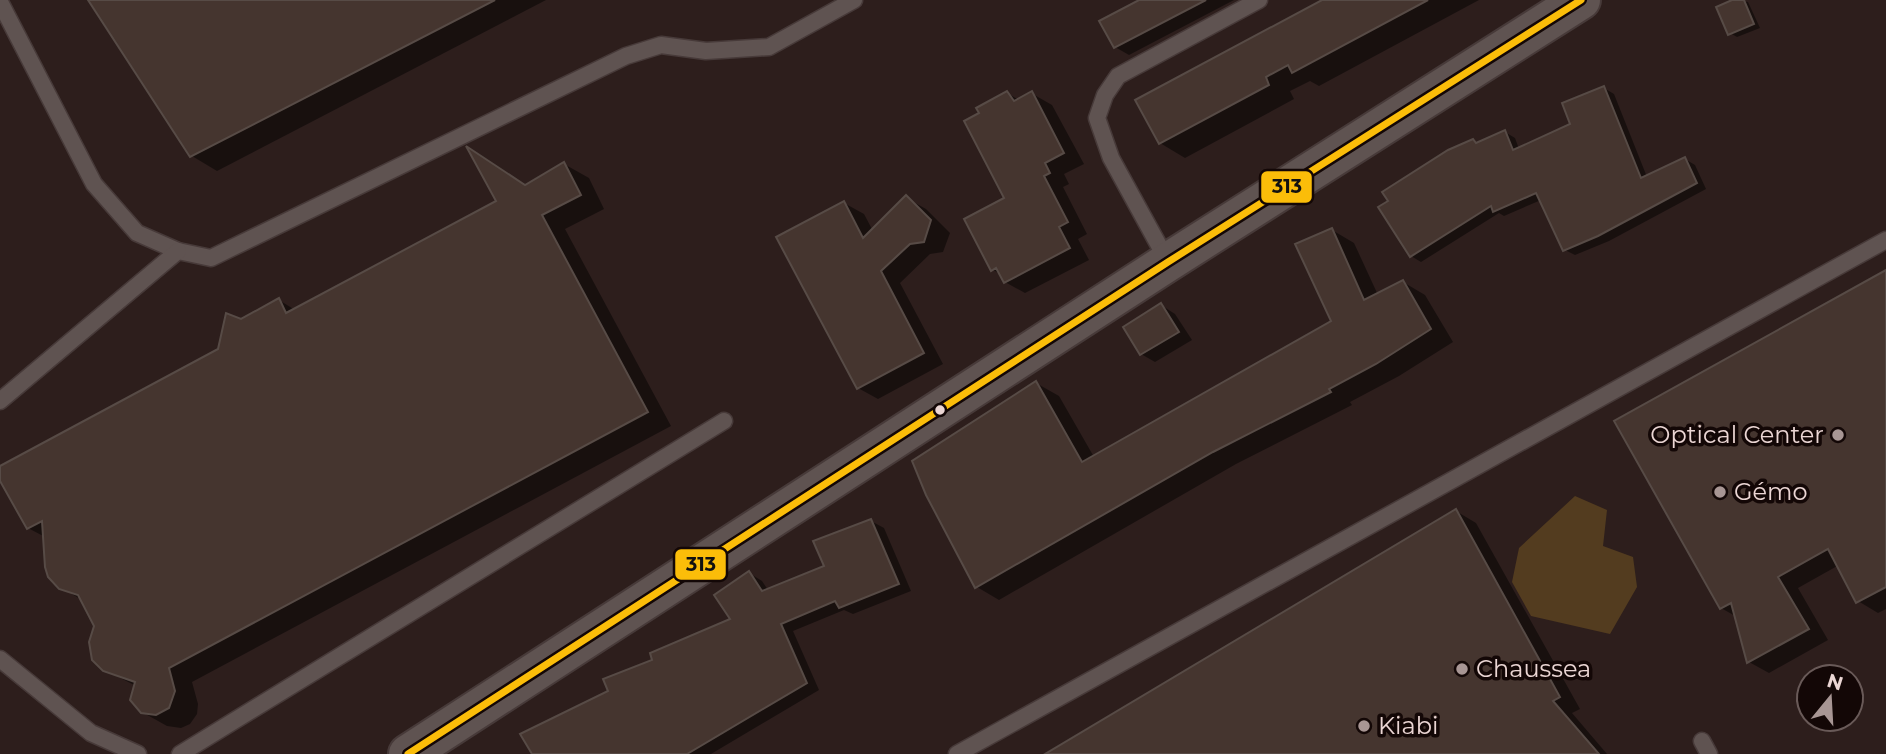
<svg xmlns="http://www.w3.org/2000/svg" width="1886" height="754" viewBox="0 0 1886 754" font-family="Montserrat,sans-serif">
<rect width="100%" height="100%" fill="#2d1e1c"/>
<polygon fill="#533c1f" points="1575,496 1607,510 1603,546 1633,557 1637,587 1610,634 1531,616 1512,582 1519,548"/>
<g fill="#0007">
<polygon points="90,0 546,0 217,171 192,156"/>
<polygon points="1143,0 1234,0 1129,55 1115,47"/>
<polygon points="1326,0 1479,0 1319,86 1310,81 1290,91 1294,99 1185,158 1160,143"/>
<polygon points="1736,0 1748,2 1760,28 1737,37 1730,33"/>
<polygon points="1604,88 1614,94 1647,177 1685,159 1695,165 1706,189 1609,241 1575,255 1565,250 1541,200 1504,216 1499,213 1421,262 1411,256 1473,141 1479,144 1505,132 1515,138 1519,149 1573,125"/>
<polygon points="1007,93 1019,100 1031,93 1052,105 1084,164 1064,174 1069,184 1063,187 1087,234 1078,239 1089,260 1025,293 1005,282 1001,275 992,269 1006,199 982,114"/>
<polygon points="471,151 527,186 564,164 589,178 604,209 565,229 671,426 192,682 198,704 197,714 190,724 181,728 167,726 142,712 136,686 99,667 95,625 82,600 60,587 45,537 28,528 0,477 0,468 220,350 241,321 279,300 295,310 498,201"/>
<polygon points="906,198 926,209 950,233 943,252 930,254 900,283 943,364 878,399 858,388 844,203 864,214 873,231"/>
<polygon points="1332,230 1354,243 1378,295 1403,282 1425,295 1453,342 1399,376 1350,402 1352,405 1236,464 999,600 977,587 1036,383 1059,396 1094,457 1333,322"/>
<polygon points="1886,272 1886,609 1878,613 1858,601 1839,565 1798,588 1828,640 1769,673 1749,662 1737,617 1721,608"/>
<polygon points="1161,305 1175,314 1192,340 1155,362 1141,354"/>
<polygon points="1456,511 1476,523 1580,709 1572,713 1607,754 1049,754"/>
<polygon points="871,521 884,528 911,591 853,614 844,610 793,631 819,690 711,754 556,754 610,692 655,660 733,620 749,573 762,581 768,590 826,567"/>
</g>
<g fill="#45352f" stroke="#574b46" stroke-width="2">
<polygon points="88,0 495,0 190,157"/>
<polygon points="1139,0 1206,0 1114,48 1099,21"/>
<polygon points="1322,0 1428,0 1292,73 1288,65 1266,77 1269,85 1159,144 1135,100"/>
<polygon points="1732,0 1744,0 1754,24 1728,35 1716,7"/>
<polygon points="1604,86 1641,178 1685,157 1697,183 1598,236 1563,251 1536,193 1493,212 1491,206 1410,257 1378,207 1388,201 1382,192 1448,150 1473,139 1476,143 1505,130 1513,150 1570,124 1562,103"/>
<polygon points="1007,91 1014,101 1032,91 1064,153 1045,163 1050,173 1044,176 1068,222 1059,227 1070,248 1004,283 996,268 991,271 964,219 1004,198 964,121 979,113 976,108"/>
<polygon points="466,146 525,185 564,162 581,195 542,215 648,412 169,668 175,691 169,708 156,715 141,713 130,700 135,682 103,671 92,660 89,642 94,626 78,595 59,589 48,577 45,567 42,521 27,529 0,481 0,466 218,349 226,313 241,319 279,298 286,313 496,201"/>
<polygon points="906,195 931,220 924,242 910,244 881,271 924,353 857,389 776,237 844,201 863,238"/>
<polygon points="1332,228 1364,300 1403,280 1431,329 1376,364 1329,389 1331,392 1213,452 975,588 926,495 912,461 1036,381 1082,462 1331,321 1295,244"/>
<polygon points="1886,270 1886,587 1856,603 1828,549 1778,577 1809,629 1747,663 1731,603 1720,609 1614,421"/>
<polygon points="1161,303 1179,332 1140,355 1123,327"/>
<polygon points="1456,509 1560,697 1553,701 1599,754 1045,754"/>
<polygon points="871,519 899,584 839,608 835,601 781,624 807,683 687,754 532,754 520,734 608,691 603,679 652,660 650,653 730,619 714,595 749,571 762,591 824,566 813,541"/>
</g>
<g fill="none" stroke-linecap="round" stroke-linejoin="round">
<defs>
<g id="service">
<polyline points="0,2 94,184 137,233 178,251 211,258 626,56 661,45 706,51 769,47 854,0"/>
<polyline points="1168,262 1111,158 1097,118 1105,95 1118,76 1259,0"/>
<polyline points="0,401 178,251"/>
<polyline points="0,659 91,733 138,754"/>
<polyline points="1702,741 1709,754"/>
<polyline points="180,754 724,421"/>
<polyline points="957,754 1886,240"/>
</g>
<polyline id="tertiary" points="408,754 1168,262 1581,0"/>
</defs>
<use href="#service" stroke="#473a39" stroke-width="19"/>
<use href="#tertiary" stroke="#473a39" stroke-width="42"/>
<use href="#service" stroke="#5f5351" stroke-width="16"/>
<use href="#tertiary" stroke="#5f5351" stroke-width="38"/>
<defs>
<polyline id="bus-1" points="408,754 1168,262 1581,0"/>
</defs>
<use href="#bus-1" stroke="#130706" stroke-width="12"/>
<use href="#bus-1" stroke="#fbbd09" stroke-width="7"/>
</g>
<circle fill="#ebd6d4" stroke="#130706" stroke-width="2.5" cx="940" cy="410" r="6"/>
<g fill="#a89694" stroke="#130706" stroke-width="2.5">
<circle cx="1838" cy="435" r="7"/>
<circle cx="1720" cy="492" r="7"/>
<circle cx="1462" cy="669" r="7"/>
<circle cx="1364" cy="726" r="7"/>
</g>
<g text-anchor="middle" stroke-width="7" stroke-linejoin="round" paint-order="stroke">
<g font-size="24" fill="#ebd6d4" stroke="#130706" text-anchor="start">
<text x="1824" y="443" text-anchor="end">Optical Center</text>
<text x="1734" y="500">Gémo</text>
<text x="1476" y="677">Chaussea</text>
<text x="1378" y="734">Kiabi</text>
</g>
</g>
<g stroke="#130706" stroke-width="2.5">
<rect x="1260" y="170" width="53" height="34" rx="7" fill="#fbbd09"/>
<rect x="674" y="548" width="53" height="33" rx="7" fill="#fbbd09"/>
</g>
<g font-size="19" text-anchor="middle" font-weight="bold" fill="#111">
<text x="1287" y="193">313</text>
<text x="701" y="571">313</text>
</g>
<g transform="translate(1830 698) rotate(18)"><circle r="33" fill="#130706" stroke="#695a58" stroke-width="2"/>
<path d="M0-5L12 26L0 18L-12 26Z" fill="#a89694"/>
<text y="-10" font-size="19" font-weight="bold" text-anchor="middle" fill="#ebd6d4">N</text>
</g>
</svg>
